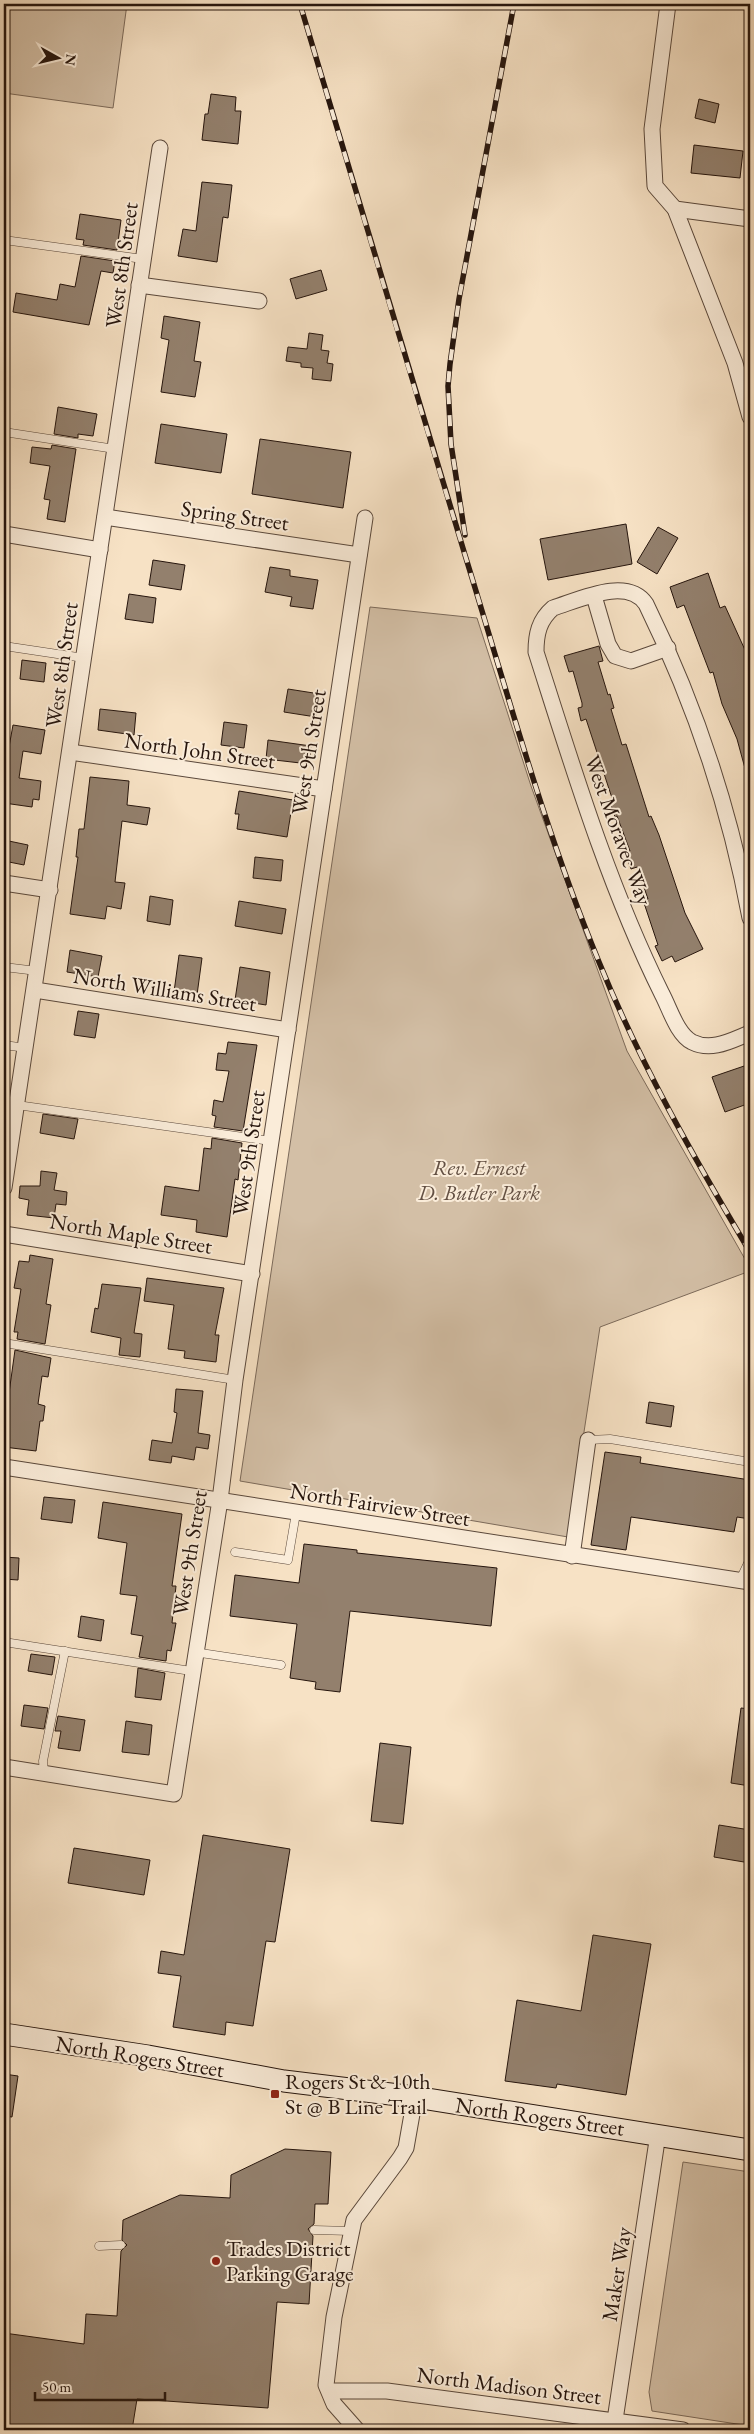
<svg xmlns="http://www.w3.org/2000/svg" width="754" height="2434" viewBox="0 0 754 2434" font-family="'EB Garamond',serif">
<rect width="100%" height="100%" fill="#f7e2c5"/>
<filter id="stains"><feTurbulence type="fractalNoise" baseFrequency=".004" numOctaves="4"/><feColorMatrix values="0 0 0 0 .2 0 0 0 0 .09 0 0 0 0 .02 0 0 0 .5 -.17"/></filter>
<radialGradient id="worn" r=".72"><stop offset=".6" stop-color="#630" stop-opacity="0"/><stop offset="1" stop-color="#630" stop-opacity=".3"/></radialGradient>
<g fill="#d3bfa6" stroke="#7c6a5a">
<polygon points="4,4 127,4 113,108 4,93"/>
<polygon points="370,607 477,618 531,786 627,1051 750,1268 750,1271 600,1327 568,1537 240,1481"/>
<polygon points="683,2162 750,2172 750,2426 652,2411 649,2392"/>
</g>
<g fill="#93806d" stroke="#26150d">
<polygon points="211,94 236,97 235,111 241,111 238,144 202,140 205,114 208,114"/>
<polygon points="699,99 719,104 715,123 695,118"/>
<polygon points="694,145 743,151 740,178 691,173"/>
<polygon points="202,182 232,185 228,218 223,217 217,262 178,256 183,229 196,231"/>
<polygon points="80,214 121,220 117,250 83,245 84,240 76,239"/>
<polygon points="81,256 115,261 113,273 101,271 89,325 13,312 16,293 57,300 60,284 75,287"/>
<polygon points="321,270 327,290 296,299 290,279"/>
<polygon points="164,316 200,322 194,361 201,362 195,397 161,392 169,340 161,338"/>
<polygon points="309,333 323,335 321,350 329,351 327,363 333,364 331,381 312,379 313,368 301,367 301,363 286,361 288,347 307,349"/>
<polygon points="58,407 97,414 93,436 78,434 78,438 54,434"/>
<polygon points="161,424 227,434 221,473 155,463"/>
<polygon points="260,439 351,452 343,508 252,494"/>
<polygon points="52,445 76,449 65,522 47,519 50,500 44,499 50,466 30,463 32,447 51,449"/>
<polygon points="626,524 632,564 548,580 540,539"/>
<polygon points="658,527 678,538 657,574 637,562"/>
<polygon points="153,560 185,565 181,590 149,585"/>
<polygon points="270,567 290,570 290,576 318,580 313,609 290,606 292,597 265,592"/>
<polygon points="708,573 720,608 725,606 750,661 750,771 746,772 737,739 722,704 713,672 710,673 684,605 677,608 670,587"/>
<polygon points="129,594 156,598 153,623 125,619"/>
<polygon points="599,646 603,661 598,662 608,695 610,694 614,708 611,709 622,745 626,744 649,817 651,816 659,835 685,913 703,949 675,962 672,956 662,961 655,946 658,945 643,900 648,899 637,867 631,869 625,853 630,851 617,816 615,817 610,802 613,801 586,719 581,721 578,708 582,707 582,703 573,671 569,672 564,656"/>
<polygon points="22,660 46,663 44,682 20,679"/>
<polygon points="288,689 320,694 316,717 284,712"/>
<polygon points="100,709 136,713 134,735 98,730"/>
<polygon points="224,722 247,725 244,748 221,745"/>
<polygon points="13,725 45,730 41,754 23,751 19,778 41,781 39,800 33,799 32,807 4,803 4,762 7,747 9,747"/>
<polygon points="268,740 311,746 309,764 266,759"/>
<polygon points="90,777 129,781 127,805 150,808 147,825 122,821 115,882 125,883 121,909 107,906 105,919 70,914 78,857 76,857 79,829 84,829"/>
<polygon points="239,791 293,800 287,837 237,829 239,814 235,814"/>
<polygon points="4,840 28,845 24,865 4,861"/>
<polygon points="255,857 283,860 281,881 253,878"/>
<polygon points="150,896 173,900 170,925 147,921"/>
<polygon points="239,901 286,909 282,934 235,926"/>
<polygon points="70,950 102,956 98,977 67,972"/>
<polygon points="179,955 202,958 197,995 174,992"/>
<polygon points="240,967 270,972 266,1005 235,1000"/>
<polygon points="78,1011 99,1014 95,1038 74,1035"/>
<polygon points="228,1042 257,1045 243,1131 214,1127 216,1116 212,1115 214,1100 223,1102 229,1071 216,1070 218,1053 226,1054"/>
<polygon points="750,1064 750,1103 725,1112 712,1077"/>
<polygon points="43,1114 78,1119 74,1139 40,1133"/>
<polygon points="212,1138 242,1143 238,1180 235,1179 227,1237 196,1232 197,1220 161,1215 165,1186 199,1191 204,1148 211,1149"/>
<polygon points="41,1171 57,1173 54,1190 67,1192 66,1205 56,1204 54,1218 27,1215 29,1200 19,1198 20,1186 40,1186"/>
<polygon points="30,1255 53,1259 46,1304 51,1305 45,1344 17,1339 18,1332 14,1332 21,1289 14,1288 19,1261 29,1262"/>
<polygon points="147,1278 224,1288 215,1335 219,1335 216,1362 184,1358 185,1351 168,1349 174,1305 144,1301"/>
<polygon points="102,1284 141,1288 134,1333 142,1334 140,1357 119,1355 121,1338 91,1332 95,1308 98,1309"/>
<polygon points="15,1350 51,1358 48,1377 42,1376 38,1404 45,1406 43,1421 40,1421 36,1451 4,1447 4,1429"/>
<polygon points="176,1389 203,1391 198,1433 210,1435 208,1449 196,1447 194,1460 172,1456 171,1463 149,1460 152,1440 172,1443 177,1413 174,1412"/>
<polygon points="649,1402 674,1406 671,1427 646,1423"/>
<polygon points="605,1452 641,1457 640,1463 750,1480 750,1519 737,1517 734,1532 631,1517 626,1550 591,1545"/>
<polygon points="44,1497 75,1500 72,1523 41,1519"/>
<polygon points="103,1502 182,1514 172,1586 176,1586 172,1623 176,1623 171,1651 167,1650 166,1661 139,1657 143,1636 131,1634 137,1596 120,1594 127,1543 98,1538"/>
<polygon points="304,1544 357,1550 357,1553 497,1568 491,1626 350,1611 340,1692 315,1689 316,1682 290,1678 297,1624 230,1616 235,1575 299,1583"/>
<polygon points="4,1557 19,1558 18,1580 4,1579"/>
<polygon points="81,1616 104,1620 101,1641 78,1637"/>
<polygon points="31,1654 55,1657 52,1675 28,1671"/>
<polygon points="138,1668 165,1673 161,1700 135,1697"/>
<polygon points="24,1705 48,1708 44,1729 21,1726"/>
<polygon points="741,1708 750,1709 750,1786 731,1783"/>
<polygon points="58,1716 85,1720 80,1751 58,1748 61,1731 55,1731"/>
<polygon points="126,1721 152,1725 149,1755 122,1752"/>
<polygon points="380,1743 411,1747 403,1824 371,1821"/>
<polygon points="719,1825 750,1830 750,1863 714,1857"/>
<polygon points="203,1835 290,1849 275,1942 266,1941 253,2026 226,2022 225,2035 173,2027 181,1976 158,1973 161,1951 184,1955"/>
<polygon points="74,1848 150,1860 144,1895 68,1883"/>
<polygon points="593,1935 651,1944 626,2095 557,2084 556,2088 505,2081 517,2000 581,2011"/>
<polygon points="4,2074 18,2076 12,2117 4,2116"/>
<polygon points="285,2149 331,2152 328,2204 315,2204 314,2224 308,2229 313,2236 309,2304 277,2302 268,2408 137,2399 132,2430 4,2430 4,2333 84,2344 86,2314 117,2316 121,2251 127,2245 122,2240 123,2220 180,2195 230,2198 231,2175"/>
</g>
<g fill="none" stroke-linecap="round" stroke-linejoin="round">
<defs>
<g id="lane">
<polyline points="4,240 143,259"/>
<polyline points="4,432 115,449"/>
<polyline points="4,646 84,658"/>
<polyline points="4,967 37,971"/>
<polyline points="4,1045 26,1048"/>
<polyline points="17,1105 271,1141"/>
<polyline points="4,1343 235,1380"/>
<polyline points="588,1440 610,1439 750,1462"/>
<polyline points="235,1552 288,1560 296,1513"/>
<polyline points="740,1580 750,1559"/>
<polyline points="4,1642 191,1671"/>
<polyline points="194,1652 281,1665"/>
<polyline points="44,1773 43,1761 65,1651"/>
<polyline points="314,2230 351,2231"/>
<polyline points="99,2246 121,2245"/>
</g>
<g id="street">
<polyline points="668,4 652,129 655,186 675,209 735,363 750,417"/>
<polyline points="675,209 750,219"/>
<polyline points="139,285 259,301"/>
<polyline points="105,517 359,555"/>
<polyline points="4,534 100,550"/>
<polyline points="594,596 608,644 615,656 631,661 668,648"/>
<polyline points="70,752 324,789"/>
<polyline points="4,883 50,890"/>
<path d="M 750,918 C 730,809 695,704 646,604 C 627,576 579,600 553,608 C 539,620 536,634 536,652 C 573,768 608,885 662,994 C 670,1009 677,1034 692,1042 C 712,1052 732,1040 750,1033"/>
<polyline points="35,990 288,1030"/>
<polyline points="4,1188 160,148"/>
<polyline points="4,1234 252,1274"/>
<polyline points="4,1467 750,1582"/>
<polyline points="572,1556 588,1440"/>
<polyline points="4,1767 174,1794 220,1500 235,1380 365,518"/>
<polyline points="329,2391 387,2391 683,2430"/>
<polyline points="615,2420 658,2134"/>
<polyline points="357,2430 334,2404 326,2385 334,2317 354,2220 400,2158 406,2148 415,2097"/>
</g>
<polyline id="secondary" points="4,2034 148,2056 284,2081 415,2097 750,2150"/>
</defs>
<use href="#lane" stroke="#5a483b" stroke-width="9"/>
<use href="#street" stroke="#5a483b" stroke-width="17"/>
<use href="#secondary" stroke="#26150d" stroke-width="23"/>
<use href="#lane" stroke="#faecd9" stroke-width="8"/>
<use href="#street" stroke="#faecd9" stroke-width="15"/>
<use href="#secondary" stroke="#faecd9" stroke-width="21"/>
<defs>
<g id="rail">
<path d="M 300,4 C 355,188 409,372 465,555 C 507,691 544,829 599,962 C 640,1063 694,1158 750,1252"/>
<polyline points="465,535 451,444 448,386 450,364 459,299 514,4"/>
</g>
</defs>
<use href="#rail" stroke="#26150d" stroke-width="5.5"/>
<use href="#rail" stroke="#faecd9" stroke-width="4" stroke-dasharray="11" stroke-linecap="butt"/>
</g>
<g fill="#8f2418" stroke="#faecd9" stroke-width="2">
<rect x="270" y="2089" width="10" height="10" rx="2.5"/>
<circle cx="216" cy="2261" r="5"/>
</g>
<g text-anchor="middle" stroke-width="4" stroke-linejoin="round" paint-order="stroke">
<g font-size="22" fill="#26150d" stroke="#faecd9">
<text transform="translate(121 265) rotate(-82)" y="8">West 8th Street</text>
<text transform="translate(235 515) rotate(8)" y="8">Spring Street</text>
<text transform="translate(61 665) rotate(-82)" y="8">West 8th Street</text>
<text transform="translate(200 750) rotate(8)" y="8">North John Street</text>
<text transform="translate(308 752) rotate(-81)" y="8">West 9th Street</text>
<text transform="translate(619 830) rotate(70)" y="8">West Moravec Way</text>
<text transform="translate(165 989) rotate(9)" y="8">North Williams Street</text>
<text transform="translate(248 1153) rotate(-82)" y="8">West 9th Street</text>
<text transform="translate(131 1233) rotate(9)" y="8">North Maple Street</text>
<text transform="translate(380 1504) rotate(9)" y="8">North Fairview Street</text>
<text transform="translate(189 1553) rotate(-81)" y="8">West 9th Street</text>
<text transform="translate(140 2056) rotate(9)" y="8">North Rogers Street</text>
<text transform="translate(540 2116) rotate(8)" y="8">North Rogers Street</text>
<text transform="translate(616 2274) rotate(-81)" y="8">Maker Way</text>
<text transform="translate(509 2385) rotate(7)" y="8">North Madison Street</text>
</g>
<g font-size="22" font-style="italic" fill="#635043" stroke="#faecd9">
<text x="479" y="1175">Rev. Ernest<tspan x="479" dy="25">D. Butler Park</tspan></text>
</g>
<g font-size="22" fill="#26150d" stroke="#faecd9" text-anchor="start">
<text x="285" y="2089">Rogers St &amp; 10th<tspan x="285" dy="25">St @ B Line Trail</tspan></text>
<text x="226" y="2256">Trades District<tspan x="226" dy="25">Parking Garage</tspan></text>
</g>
</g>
<rect width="754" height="2434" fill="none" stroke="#f7e2c5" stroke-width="20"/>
<rect x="5" y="5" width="744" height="2424" fill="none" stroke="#26150d" stroke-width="2.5"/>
<rect x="10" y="10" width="734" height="2414" fill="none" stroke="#26150d"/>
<g transform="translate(58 58) rotate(98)" stroke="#faecd9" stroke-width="4" paint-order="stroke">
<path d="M0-4L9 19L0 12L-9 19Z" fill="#26150d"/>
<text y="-8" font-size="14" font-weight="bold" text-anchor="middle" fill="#26150d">N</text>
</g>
<path d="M35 2392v8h130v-8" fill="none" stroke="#26150d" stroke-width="2.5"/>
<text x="42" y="2392" font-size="15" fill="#26150d" stroke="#faecd9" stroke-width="4" paint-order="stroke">50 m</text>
<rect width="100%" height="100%" filter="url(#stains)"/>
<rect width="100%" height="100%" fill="url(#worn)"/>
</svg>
